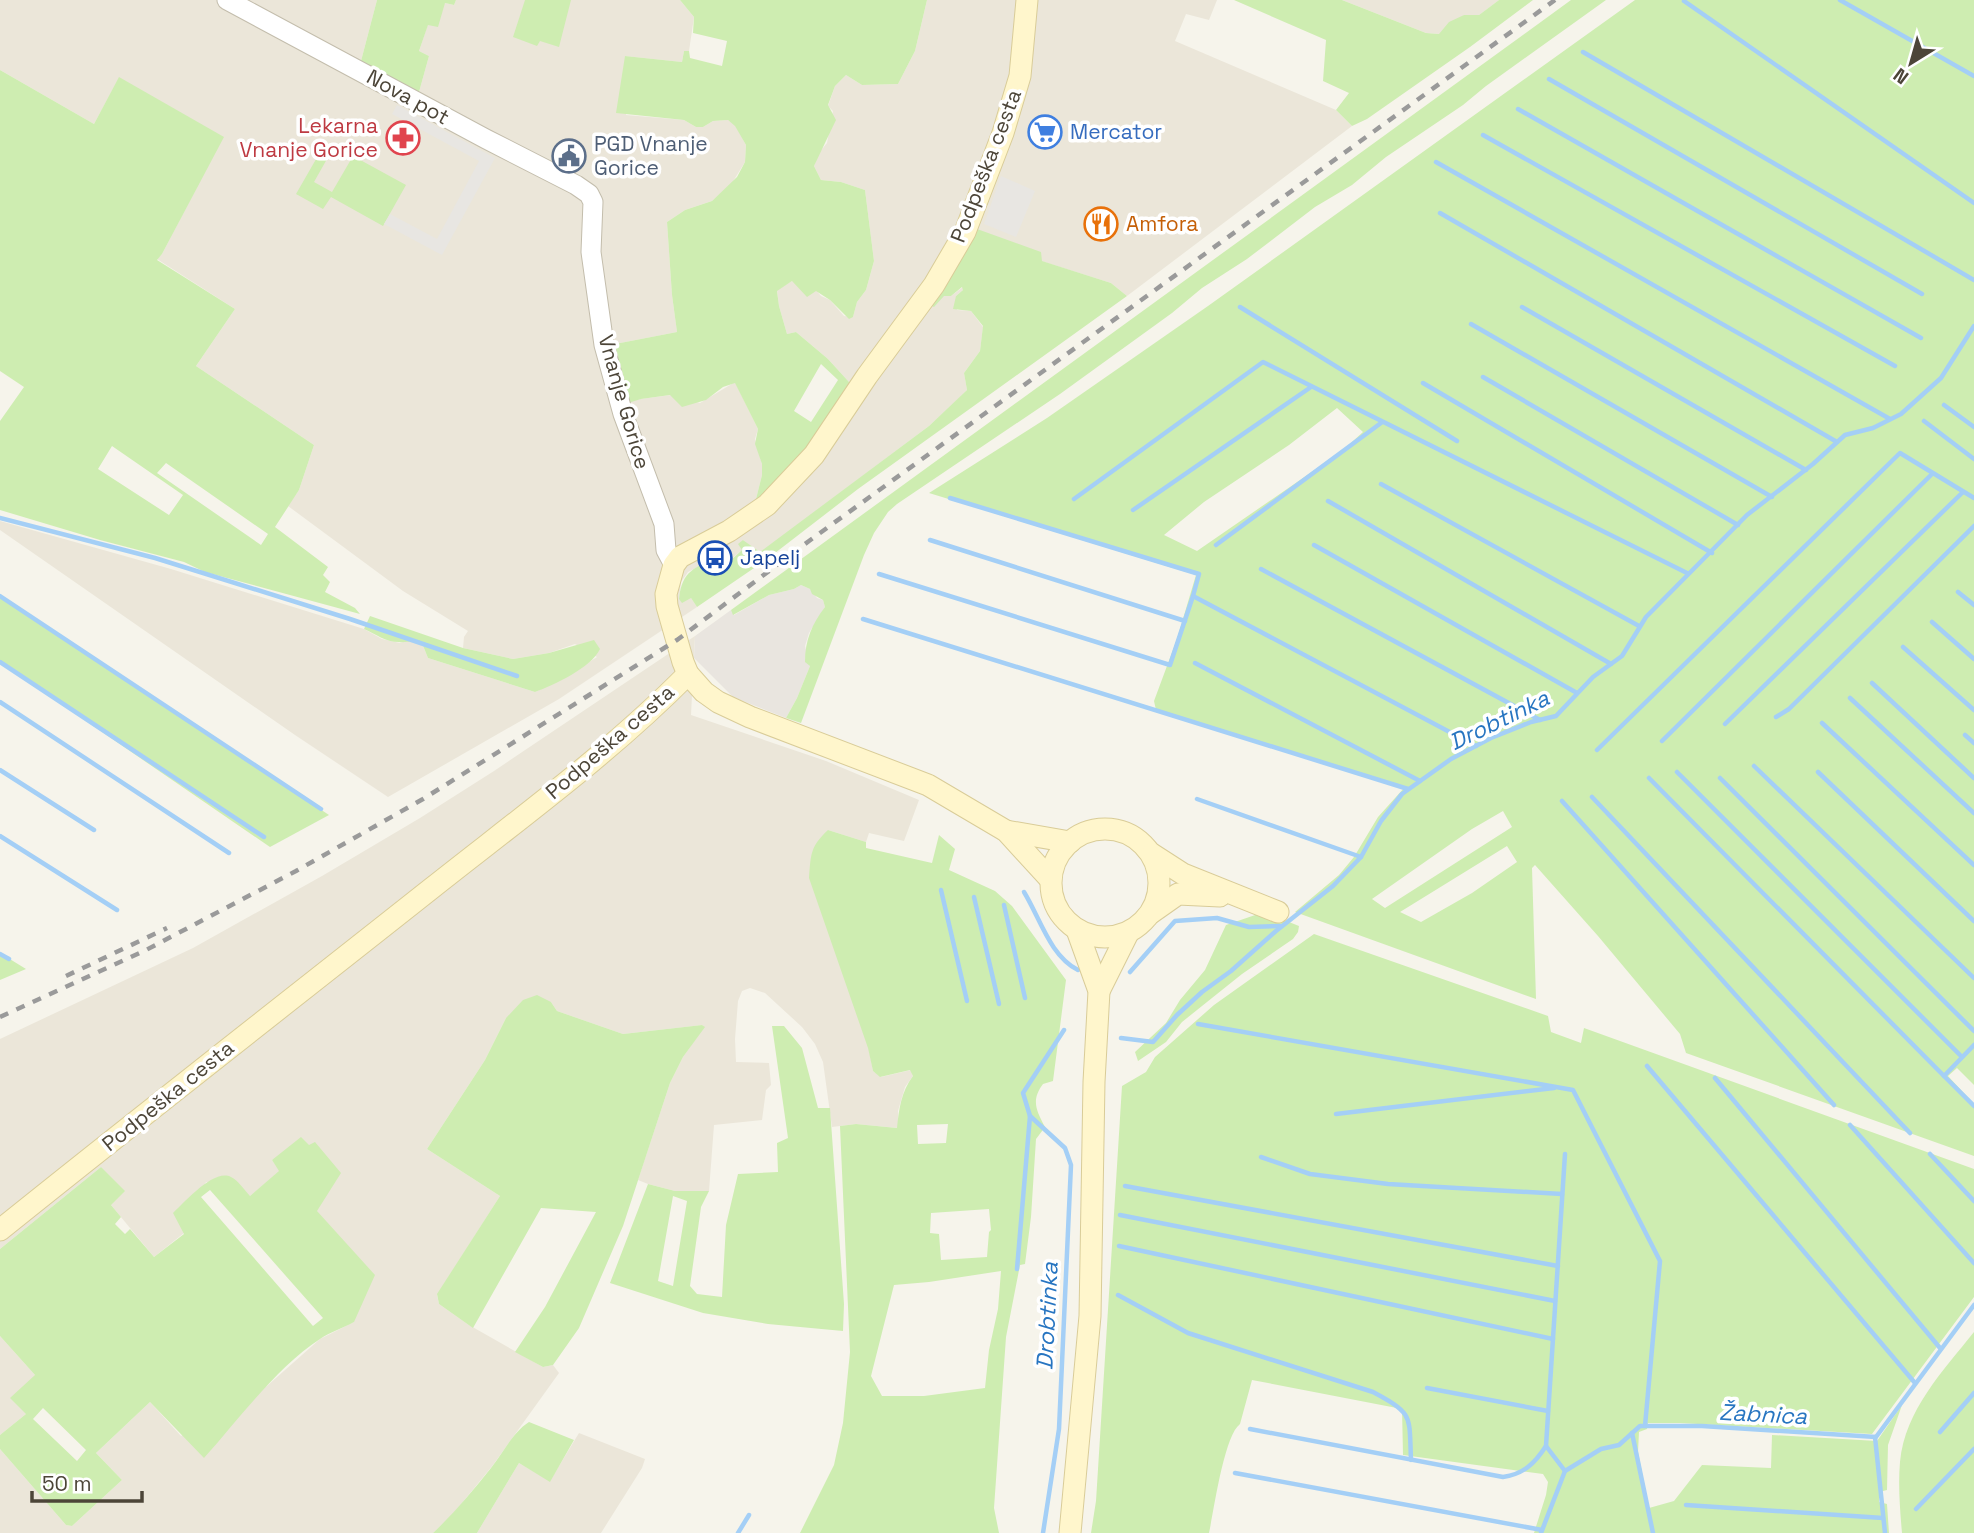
<svg xmlns="http://www.w3.org/2000/svg" width="1974" height="1533" viewBox="0 0 1974 1533" font-family="'Space Grotesk',sans-serif">
<rect width="100%" height="100%" fill="#f6f4eb"/>
<g fill="#ebe6d9">
<polygon points="0,0 377,0 361,61 419,92 429,56 419,51 428,24 445,3 454,5 456,0 680,0 694,17 689,51 684,51 682,62 625,56 626,115 684,120 696,127 703,127 713,121 728,120 735,125 746,145 745,162 732,183 712,201 685,210 667,222 672,295 677,332 615,344 633,400 671,395 700,403 735,382 758,429 755,439 762,464 762,475 755,503 849,382 828,359 796,332 787,334 779,306 777,290 792,281 816,290 821,296 830,300 844,316 853,317 857,302 866,290 874,261 865,190 841,182 821,180 814,166 818,154 827,143 833,111 828,106 835,86 846,75 862,85 898,84 915,51 927,0 1217,0 1209,20 1186,14 1175,41 1336,110 1352,126 1127,296 1111,283 1041,261 977,230 941,298 944,295 951,296 963,287 963,290 956,296 957,310 971,311 983,327 980,351 964,373 967,390 957,400 929,426 760,553 743,540 742,550 729,561 719,556 688,572 681,582 679,599 691,598 697,607 559,699 388,797 295,735 0,530 0,521 171,569 364,629 382,639 400,643 412,639 422,643 428,658 535,692 564,678 597,657 575,644 549,653 513,659 463,648 464,637 468,631 403,591 288,506 299,490 314,445 196,366 235,309 157,259 162,254 197,187 119,78 94,124 0,70"/>
<polygon points="1342,0 1499,0 1479,15 1464,15 1440,34 1426,33"/>
<polygon points="695,636 691,715 826,761 919,800 904,841 869,833 866,842 828,830 873,1071 881,1077 911,1070 913,1076 905,1087 898,1111 898,1128 856,1124 832,1127 823,1062 815,1044 802,1027 765,993 750,988 742,991 738,1001 735,1039 736,1062 769,1063 771,1085 766,1090 762,1120 714,1125 709,1191 675,1191 648,1184 638,1180 670,1083 683,1057 704,1027 702,1025 623,1034 557,1011 551,1002 506,1018 485,1060 427,1149 500,1196 437,1295 439,1304 469,1325 543,1367 553,1365 559,1373 493,1465 453,1514 433,1533 0,1533 0,1449 66,1525 72,1526 122,1480 96,1453 150,1402 181,1436 267,1386 320,1339 354,1322 317,1211 309,1145 272,1160 280,1171 250,1196 206,1182 184,1233 154,1257 111,1205 101,1167 0,1249 0,1039 193,948 322,876 420,818 494,771"/>
<polygon points="0,1336 35,1375 26,1414 0,1435"/>
<polygon points="579,1433 645,1459 642,1468 601,1533 477,1533 519,1463 550,1481"/>
</g>
<polygon fill="#e9e5df" points="801,585 810,589 817,598 823,600 825,607 809,633 805,646 810,666 797,698 786,718 733,697 694,658 695,636 731,610 734,615 769,595 794,589"/>
<g fill="#ceedb1" fill-rule="evenodd">
<polygon points="377,0 456,0 454,5 445,3 438,27 428,25 419,51 429,56 419,92 361,61"/>
<polygon points="525,0 571,0 559,47 540,41 537,46 513,37"/>
<path d="M 680,0 L 927,0 L 915,51 L 898,84 L 862,85 L 846,75 L 835,86 L 828,105 L 836,120 L 814,166 L 821,180 L 841,182 L 865,190 L 874,261 L 866,290 L 857,302 L 853,317 L 849,319 L 830,300 L 816,291 L 807,297 L 792,281 L 777,291 L 779,306 L 787,334 L 796,332 L 828,359 L 849,382 L 848,390 L 810,451 L 755,503 L 762,475 L 762,464 L 755,444 L 758,429 L 735,383 L 723,387 L 706,400 L 682,407 L 670,395 L 641,399 L 628,403 L 615,344 L 677,332 L 672,295 L 667,222 L 685,210 L 712,201 L 737,177 L 745,162 L 746,145 L 735,126 L 728,120 L 713,121 L 703,127 L 696,127 L 684,120 L 616,113 L 625,56 L 682,62 L 684,51 L 689,51 L 690,58 L 722,66 L 727,41 L 693,33 L 694,17 ZM 821,364 L 838,380 L 811,422 L 794,411 Z"/>
<polygon points="1234,0 1342,0 1426,33 1439,34 1449,22 1464,15 1479,15 1499,0 1533,0 1470,47 1367,119 1352,126 1336,110 1349,93 1323,81 1326,40"/>
<path d="M 1571,0 L 1606,0 L 1486,86 L 1463,105 L 1386,157 L 1352,185 L 1315,207 L 1247,259 L 1202,288 L 1172,313 L 1060,394 L 897,504 L 888,512 L 874,533 L 864,555 L 801,723 L 786,718 L 797,698 L 810,666 L 805,662 C 805,640 812,624 825,607 L 823,600 L 812,594 L 810,589 L 801,585 L 794,589 L 769,595 L 733,615 L 731,610 Z"/>
<path d="M 1635,0 L 1974,0 L 1974,1085 L 1957,1068 L 1948,1076 L 1974,1104 L 1974,1156 L 1686,1053 L 1680,1034 L 1598,936 L 1535,865 L 1532,868 L 1536,999 L 1295,912 L 1339,875 L 1354,857 L 1378,817 L 1404,788 L 1156,710 L 1154,701 L 1177,639 L 1196,575 L 929,493 L 1047,418 L 1208,306 ZM 1337,408 L 1363,432 L 1342,451 L 1197,551 L 1164,535 L 1204,502 L 1289,445 ZM 1503,811 L 1512,827 L 1385,908 L 1372,899 L 1472,829 ZM 1507,846 L 1517,862 L 1472,893 L 1421,922 L 1400,912 Z"/>
<path d="M 0,70 L 94,124 L 119,77 L 224,137 L 162,254 L 157,260 L 235,309 L 196,366 L 314,445 L 299,490 L 275,527 L 328,567 L 323,575 L 330,582 L 325,592 L 355,608 L 360,614 L 205,572 L 184,562 L 100,540 L 0,510 L 0,421 L 24,387 L 0,371 ZM 112,446 L 183,495 L 169,515 L 98,469 ZM 166,463 L 268,534 L 261,545 L 157,473 Z"/>
<polygon points="319,154 327,159 314,182 332,192 353,156 406,185 383,226 331,197 323,209 296,194"/>
<path d="M 977,229 L 1041,252 L 1042,261 L 1111,283 L 1127,296 L 858,489 L 766,560 L 697,607 L 691,598 L 682,603 L 679,599 C 682,570 695,568 719,556 L 730,561 L 742,550 L 738,544 L 743,540 L 760,552 L 929,426 L 967,390 L 964,373 L 980,351 L 983,326 L 971,311 L 953,309 L 956,296 L 963,290 L 962,287 L 951,296 L 944,296 L 934,307 L 930,305 Z"/>
<polygon points="0,597 329,815 270,847 0,662"/>
<path d="M 370,616 L 463,648 L 513,659 L 549,653 L 594,640 L 600,649 C 591,668 554,685 535,692 L 428,658 L 422,643 C 412,639 408,643 399,642 C 385,642 376,634 364,629 Z"/>
<path d="M 828,830 L 866,842 L 866,848 L 932,863 L 939,835 L 955,849 L 949,870 L 995,891 L 1012,906 L 1066,980 L 1053,1081 L 1043,1084 C 1031,1100 1036,1110 1045,1127 L 1036,1139 L 1031,1217 L 1025,1264 L 1020,1265 L 1006,1337 L 994,1508 L 999,1533 L 800,1533 L 834,1465 L 843,1423 L 850,1352 L 840,1126 L 856,1124 L 897,1128 C 899,1109 901,1092 913,1076 L 910,1070 L 880,1077 L 873,1071 L 868,1048 L 809,878 C 811,854 810,847 828,830 ZM 948,1124 L 946,1143 L 918,1144 L 917,1125 ZM 989,1209 L 991,1230 L 989,1232 L 987,1257 L 941,1260 L 939,1234 L 930,1233 L 931,1213 ZM 1001,1271 L 998,1309 L 989,1350 L 985,1388 L 924,1396 L 882,1396 L 871,1376 L 894,1285 L 929,1282 Z"/>
<polygon points="1264,912 1299,926 1298,932 1293,939 1242,974 1182,1022 1166,1042 1138,1061 1135,1052 1166,1023 1180,1000 1205,970 1226,925"/>
<path d="M 1314,934 L 1548,1016 L 1551,1032 L 1581,1043 L 1584,1028 L 1974,1169 L 1974,1297 L 1872,1434 L 1680,1423 L 1648,1423 L 1647,1429 L 1639,1432 L 1638,1452 L 1649,1508 L 1674,1501 L 1702,1465 L 1771,1468 L 1772,1435 L 1877,1441 L 1902,1405 L 1888,1445 L 1887,1490 L 1879,1492 L 1879,1502 L 1887,1504 L 1889,1533 L 1534,1533 L 1546,1495 L 1548,1482 L 1543,1474 L 1403,1455 L 1402,1409 L 1252,1380 L 1240,1424 C 1224,1436 1214,1510 1209,1533 L 1091,1533 L 1096,1501 L 1122,1086 L 1146,1072 L 1155,1057 L 1214,1005 Z"/>
<polygon points="0,953 26,969 0,980"/>
<polygon points="537,995 551,1002 557,1011 623,1034 702,1025 705,1027 683,1057 670,1083 623,1226 579,1328 553,1365 543,1367 515,1352 545,1307 596,1212 541,1208 473,1328 439,1304 437,1294 500,1196 427,1149 485,1060 506,1018 523,1000"/>
<path d="M 772,1026 L 784,1026 L 802,1048 L 818,1108 L 830,1108 L 844,1304 L 843,1331 L 768,1324 L 703,1313 L 610,1283 L 648,1184 L 675,1191 L 709,1191 L 701,1207 L 690,1286 L 697,1294 L 722,1297 L 726,1225 L 738,1174 L 778,1172 L 777,1143 L 788,1138 ZM 673,1196 L 687,1201 L 673,1286 L 658,1281 Z"/>
<path d="M 301,1137 L 309,1145 L 315,1142 L 341,1173 L 317,1211 L 375,1275 L 354,1322 C 343,1328 330,1332 320,1339 C 277,1367 238,1420 204,1458 L 150,1402 L 96,1453 L 122,1480 L 72,1526 L 66,1525 L 0,1449 L 0,1435 L 26,1414 L 10,1398 L 35,1375 L 0,1336 L 0,1249 L 101,1167 L 125,1191 L 111,1205 L 121,1217 L 115,1224 L 125,1234 L 130,1229 L 154,1257 L 184,1234 L 173,1213 C 184,1203 214,1168 231,1177 C 238,1180 245,1191 250,1196 L 279,1171 L 272,1160 ZM 210,1190 L 323,1318 L 313,1326 L 201,1197 ZM 43,1408 L 86,1450 L 77,1461 L 33,1419 Z"/>
<path d="M 1974,1332 L 1974,1533 L 1902,1533 C 1900,1510 1898,1485 1900,1462 C 1905,1410 1943,1371 1974,1332 Z"/>
<path d="M 529,1422 L 574,1440 L 550,1482 L 519,1463 L 477,1533 L 433,1533 C 454,1513 473,1491 491,1468 C 504,1452 512,1433 529,1422 Z"/>
</g>
<g fill="#e8e6e2">
<polygon points="397,105 495,158 442,255 384,224 390,214 437,239 479,161 392,114"/>
<polygon points="1001,176 1035,191 1016,237 984,224"/>
</g>
<g fill="none" stroke-linecap="round" stroke-linejoin="round">
<g stroke="#a4cff6" stroke-width="4.5">
<polyline points="1840,0 1974,76"/>
<polyline points="1684,1 1974,203"/>
<polyline points="1583,52 1974,280"/>
<polyline points="1549,79 1922,294"/>
<polyline points="1518,109 1921,338"/>
<polyline points="1483,135 1895,366"/>
<polyline points="1436,162 1890,419"/>
<polyline points="1440,213 1837,442"/>
<polyline points="1240,307 1457,441"/>
<polyline points="1522,307 1806,470"/>
<polyline points="1471,324 1772,497"/>
<polyline points="1483,377 1738,525"/>
<polyline points="1423,383 1712,553"/>
<polyline points="1944,405 1974,427"/>
<polyline points="1924,421 1974,459"/>
<polyline points="1381,484 1639,626"/>
<polyline points="950,498 1199,574 1193,596"/>
<polyline points="1074,499 1263,362 1687,573"/>
<polyline points="1328,501 1611,664"/>
<polyline points="1133,510 1311,387"/>
<polyline points="0,518 155,558 350,619 517,676"/>
<polyline points="930,540 1185,621"/>
<polyline points="1216,545 1381,423"/>
<polyline points="1314,545 1577,693"/>
<polyline points="1261,569 1540,720"/>
<polyline points="879,574 1170,665 1193,596 1476,746"/>
<polyline points="1958,592 1974,605"/>
<polyline points="0,596 321,809"/>
<polyline points="863,619 1408,789"/>
<polyline points="1932,622 1974,659"/>
<polyline points="1903,647 1974,710"/>
<polyline points="0,662 264,837"/>
<polyline points="1195,663 1420,781"/>
<polyline points="1872,683 1974,778"/>
<polyline points="1850,698 1974,813"/>
<polyline points="0,702 229,853"/>
<polyline points="1776,717 1789,709 1974,526"/>
<polyline points="1822,723 1974,865"/>
<polyline points="1725,724 1963,492"/>
<polyline points="1965,735 1974,743"/>
<polyline points="1662,741 1932,474"/>
<polyline points="1597,750 1900,453 1974,498"/>
<polyline points="1754,766 1974,978"/>
<polyline points="0,770 94,830"/>
<polyline points="1677,772 1962,1057"/>
<polyline points="1818,772 1974,921"/>
<polyline points="1649,778 1944,1076"/>
<polyline points="1720,778 1974,1031"/>
<polyline points="1592,797 1910,1133"/>
<polyline points="1197,799 1361,857"/>
<polyline points="1562,801 1834,1105"/>
<polyline points="0,836 117,910"/>
<polyline points="941,890 967,1001"/>
<path d="M 1024,892 C 1040,918 1050,956 1078,970"/>
<polyline points="974,897 999,1004"/>
<polyline points="1004,905 1025,998"/>
<polyline points="0,954 9,959"/>
<polyline points="1130,972 1175,921 1217,918 1249,927 1280,926"/>
<polyline points="1198,1024 1573,1090 1660,1261 1645,1426"/>
<polyline points="1121,1038 1153,1042 1177,1015 1202,992 1231,971 1276,931 1333,886 1361,857 1381,821 1402,794 1451,759 1491,738 1531,722 1556,716 1593,677 1622,656 1646,617 1747,515 1813,464 1845,435 1873,428 1901,414 1941,378 1974,326"/>
<polyline points="1974,1045 1944,1076 1974,1106"/>
<polyline points="1647,1066 1915,1383"/>
<polyline points="1715,1078 1940,1348"/>
<polyline points="1336,1114 1554,1088"/>
<polyline points="1030,1116 1065,1148 1071,1165 1059,1429 1043,1533"/>
<polyline points="1850,1125 1974,1263"/>
<polyline points="1565,1154 1546,1446 1565,1471"/>
<polyline points="1930,1154 1974,1201"/>
<polyline points="1261,1157 1310,1174 1388,1184 1562,1194"/>
<polyline points="1125,1186 1558,1266"/>
<polyline points="1120,1215 1555,1301"/>
<polyline points="1119,1246 1553,1339"/>
<polyline points="1017,1269 1030,1116 1023,1093 1064,1030"/>
<path d="M 1118,1295 L 1188,1333 L 1373,1392 C 1414,1414 1409,1415 1411,1460"/>
<polyline points="1427,1388 1548,1411"/>
<path d="M 1250,1429 L 1503,1477 C 1524,1474 1535,1463 1546,1446"/>
<polyline points="1940,1432 1974,1393"/>
<polyline points="1632,1433 1653,1533"/>
<polyline points="1875,1437 1885,1533"/>
<polyline points="1235,1473 1542,1530"/>
<polyline points="1686,1505 1883,1518"/>
<polyline points="1916,1509 1974,1449"/>
<polyline points="738,1533 749,1515"/>
<polyline points="1541,1533 1565,1471 1601,1449 1619,1445 1640,1426 1702,1426 1876,1437 1974,1305"/>
</g>
<defs>
<polyline id="tertiary" points="227,0 486,139 576,185 589,194 593,202 591,252 604,345 623,414 664,524 666,550 674,565"/>
<g id="secondary">
<polyline points="1027,0 1020,76 1003,133 965,232 934,285 867,376 814,455 767,505 729,531 680,557 674,565 666,594 667,606 683,662 688,674 704,692 718,702 750,717 928,785 1006,831 1049,878"/>
<circle cx="1105" cy="883" r="54"/>
<polyline points="1006,831 1070,842"/>
<polyline points="1152,854 1183,874 1278,912"/>
<polyline points="1151,913 1178,894 1220,896"/>
<polyline points="1099,991 1128,933"/>
<path d="M 0,1230 C 143,1115 288,1002 432,888 C 519,819 610,753 688,674"/>
<polyline points="1070,1533 1090,1316 1094,1082 1099,991 1077,930"/>
</g>
</defs>
<use href="#tertiary" stroke="#c3bdac" stroke-width="21"/>
<use href="#secondary" stroke="#d9cc98" stroke-width="23"/>
<use href="#tertiary" stroke="#fff" stroke-width="19"/>
<use href="#secondary" stroke="#fff6cc" stroke-width="21"/>
<g stroke="#9a9a9a" stroke-width="4.5" stroke-dasharray="9 9" stroke-linecap="butt">
<polyline points="66,976 167,928"/>
<polyline points="0,1017 146,950 296,871 423,799 677,640 809,541 1555,0"/>
</g>
</g>
<defs>
<symbol id="supermarket-ring" viewBox="-11 -11 22 22"><circle r="9.5" fill="#fff" stroke="#3f7fe0" stroke-width="1.5"/><path d="M-6-5.5h2.5l.6 2H6L4.5 2H-2.5L-4.4-4H-6ZM-1.5 3.2a1.3 1.3 0 1 0 .1 0ZM3 3.2a1.3 1.3 0 1 0 .1 0Z" fill="#3f7fe0"/></symbol>
<symbol id="pharmacy-ring" viewBox="-11 -11 22 22"><circle r="9.5" fill="#fff" stroke="#e0444e" stroke-width="1.5"/><path d="M-2-6h4v4h4v4h-4v4h-4v-4h-4v-4h4Z" fill="#e0444e"/></symbol>
<symbol id="civic-ring" viewBox="-11 -11 22 22"><circle r="9.5" fill="#fff" stroke="#5c6f8a" stroke-width="1.5"/><path d="M-.6-6.5H3V-4.5H.6V-3L4-1V1h2V6H-6V1h2V-1L-.6-3ZM-1.2 2.5V6h2.4V2.5Z" fill="#5c6f8a"/></symbol>
<symbol id="restaurant-ring" viewBox="-11 -11 22 22"><circle r="9.5" fill="#fff" stroke="#e8710a" stroke-width="1.5"/><path d="M-5-6h1v4h1v-4h1v4h1v-4h1v5L-1.5 .5V6h-2V.5L-5-1ZM5-6V6H3V1.5H1.5Q1.5-4 5-6Z" fill="#e8710a"/></symbol>
<symbol id="bus-ring" viewBox="-11 -11 22 22"><circle r="9.5" fill="#fff" stroke="#1a4fb4" stroke-width="1.5"/><path d="M-5-6H5V4H4V6H2V4H-2V6H-4V4H-5ZM-3.5-4V0h7V-4ZM-3.5 1.2v1.5H-2V1.2ZM2 1.2v1.5H3.5V1.2Z" fill="#1a4fb4"/></symbol>
</defs>
<g fill-rule="evenodd">
<use href="#supermarket-ring" x="1026" y="113" width="38" height="38"/>
<use href="#pharmacy-ring" x="384" y="119" width="38" height="38"/>
<use href="#civic-ring" x="550" y="137" width="38" height="38"/>
<use href="#restaurant-ring" x="1082" y="205" width="38" height="38"/>
<use href="#bus-ring" x="696" y="539" width="38" height="38"/>
</g>
<g text-anchor="middle" stroke-width="7" stroke-linejoin="round" paint-order="stroke">
<g font-size="21" fill="#4c4538" stroke="#fff">
<text transform="translate(408 97) rotate(29)" y="7">Nova pot</text>
<text transform="translate(986 166) rotate(-69)" y="7">Podpeška cesta</text>
<text transform="translate(624 402) rotate(74)" y="7">Vnanje Gorice</text>
<text transform="translate(610 742) rotate(-41)" y="7">Podpeška cesta</text>
<text transform="translate(168 1096) rotate(-39)" y="7">Podpeška cesta</text>
</g>
<g font-size="21" fill="#be3a42" stroke="#fff" text-anchor="end">
<text x="378" y="133">Lekarna<tspan x="378" dy="24">Vnanje Gorice</tspan></text>
</g>
<g font-size="21" fill="#366cbe" stroke="#fff" text-anchor="start">
<text x="1070" y="139">Mercator</text>
</g>
<g font-size="21" fill="#4e5e75" stroke="#fff" text-anchor="start">
<text x="594" y="151">PGD Vnanje<tspan x="594" dy="24">Gorice</tspan></text>
</g>
<g font-size="21" fill="#c56008" stroke="#fff" text-anchor="start">
<text x="1126" y="231">Amfora</text>
</g>
<g font-size="21" fill="#164399" stroke="#fff" text-anchor="start">
<text x="740" y="565">Japelj</text>
</g>
<g font-size="23" font-style="italic" fill="#2775c1" stroke="#fff">
<text transform="translate(1499 720) rotate(-26)" y="8">Drobtinka</text>
<text transform="translate(1047 1316) rotate(-87)" y="8">Drobtinka</text>
<text transform="translate(1763 1414) rotate(3)" y="8">Žabnica</text>
</g>
</g>
<g transform="translate(1911 63) rotate(217)" stroke="#ffffff" stroke-width="5" paint-order="stroke">
<path d="M0-5L12 26L0 18L-12 26Z" fill="#4c4538"/>
<text y="-10" font-size="19" font-weight="bold" text-anchor="middle" fill="#4c4538">N</text>
</g>
<path d="M32 1491v10h110v-10" fill="none" stroke="#4c4538" stroke-width="3.5"/>
<text x="42" y="1491" font-size="21" fill="#4c4538" stroke="#ffffff" stroke-width="5" paint-order="stroke">50 m</text>
</svg>
